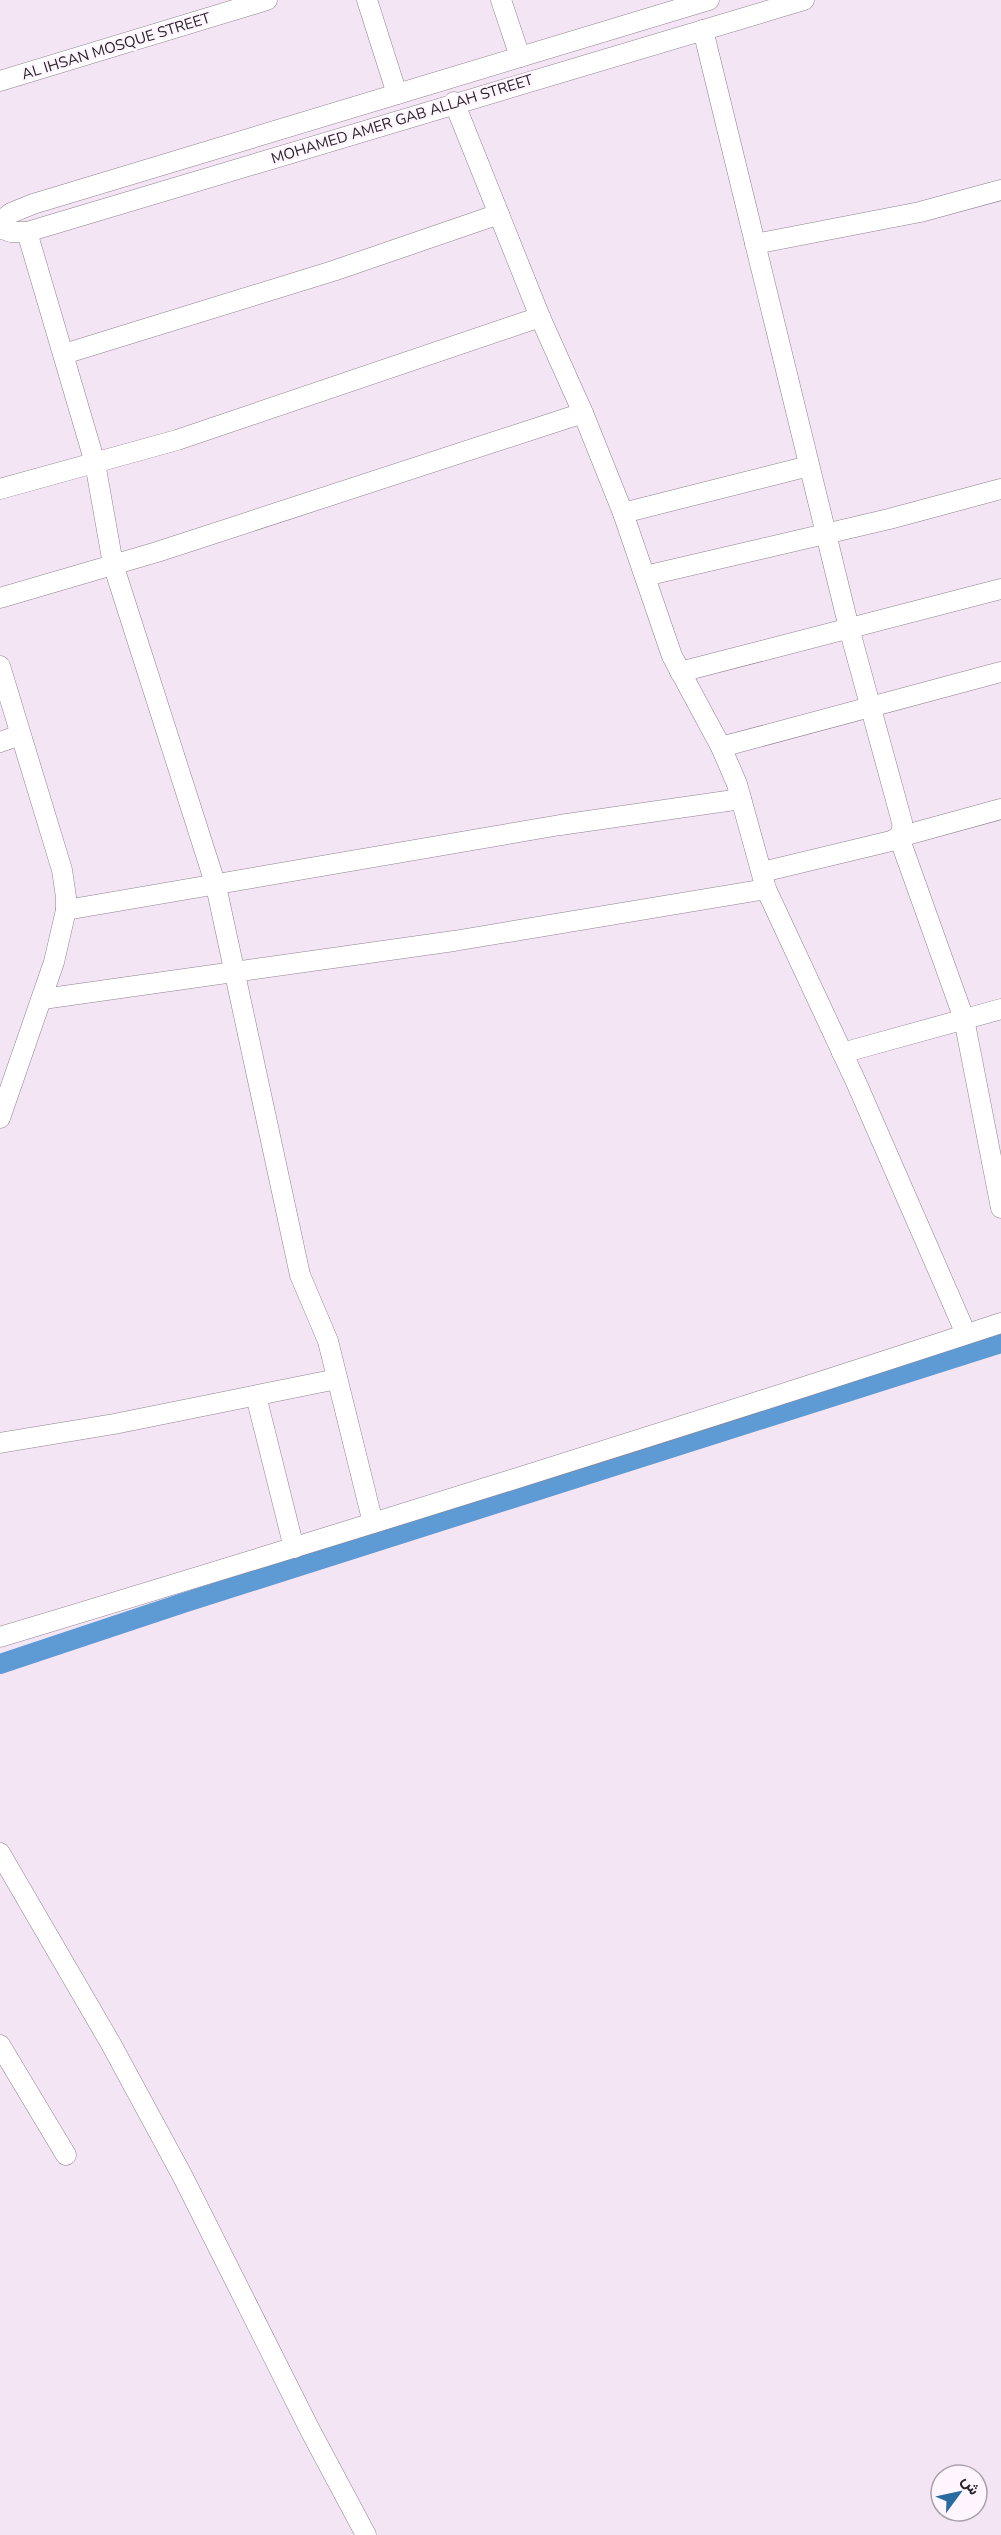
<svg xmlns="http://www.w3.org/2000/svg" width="1001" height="2535" viewBox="0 0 1001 2535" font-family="'Nunito Sans',Vazirmatn,sans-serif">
<rect width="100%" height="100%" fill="#f4e5f5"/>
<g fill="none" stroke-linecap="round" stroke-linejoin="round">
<polyline stroke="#5e9ad4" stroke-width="20" points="0,1664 183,1603 1001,1343"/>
<defs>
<g id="minor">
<polyline points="367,0 397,94"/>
<polyline points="501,0 520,57"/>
<path d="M 703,30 L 849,628 L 902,822 C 903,832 901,836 891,841 L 762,872"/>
<polyline points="0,81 267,0"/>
<polyline points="454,102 540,317"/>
<polyline points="0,222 11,213 33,204 709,0"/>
<polyline points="0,228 11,232 27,232 804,0"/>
<polyline points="27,232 95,463 113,564 216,886 300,1275 328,1341 373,1523"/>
<polyline points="755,244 920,212 1001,190"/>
<polyline points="64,354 333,271 499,214"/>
<polyline points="0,489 177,440 540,317 583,413 623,513 672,656 721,747 737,784 766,889 856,1082 966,1334"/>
<polyline points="623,513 809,466"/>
<polyline points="645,576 889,519 1001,489"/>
<polyline points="0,598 157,552 583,413"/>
<polyline points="0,666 62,870 66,897 66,910 54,962 0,1118"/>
<polyline points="680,672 1001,589"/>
<polyline points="0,742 20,735"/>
<polyline points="721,747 1001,672"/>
<polyline points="1001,809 899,837 964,1019 1001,1208"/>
<polyline points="66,910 560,825 741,799"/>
<polyline points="43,999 454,941 766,889"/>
<polyline points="842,1053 1001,1009"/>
<polyline points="256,1396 294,1548"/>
<polyline points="0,1443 114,1424 337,1379"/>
<path d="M 0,1637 C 335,1536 669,1432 1001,1323"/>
<polyline points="0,1853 111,2044 183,2177 310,2430 366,2535"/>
<polyline points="0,2045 66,2155"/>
</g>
</defs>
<use href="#minor" stroke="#8f8190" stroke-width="21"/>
<use href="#minor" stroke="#fff" stroke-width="20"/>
</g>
<g text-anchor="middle" stroke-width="5" stroke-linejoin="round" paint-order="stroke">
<g font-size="15" fill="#292329" stroke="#fef5ff">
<text transform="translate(116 46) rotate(-17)" y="5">AL IHSAN MOSQUE STREET</text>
<text transform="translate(402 119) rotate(-17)" y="5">MOHAMED AMER GAB ALLAH STREET</text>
</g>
</g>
<g transform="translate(959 2493) rotate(57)"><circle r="28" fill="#fef5ff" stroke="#a9a1a9" stroke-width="1.5"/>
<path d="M0-4.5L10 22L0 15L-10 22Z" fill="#276ba0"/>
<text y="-9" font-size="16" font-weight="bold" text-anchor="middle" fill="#292329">ش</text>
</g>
</svg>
